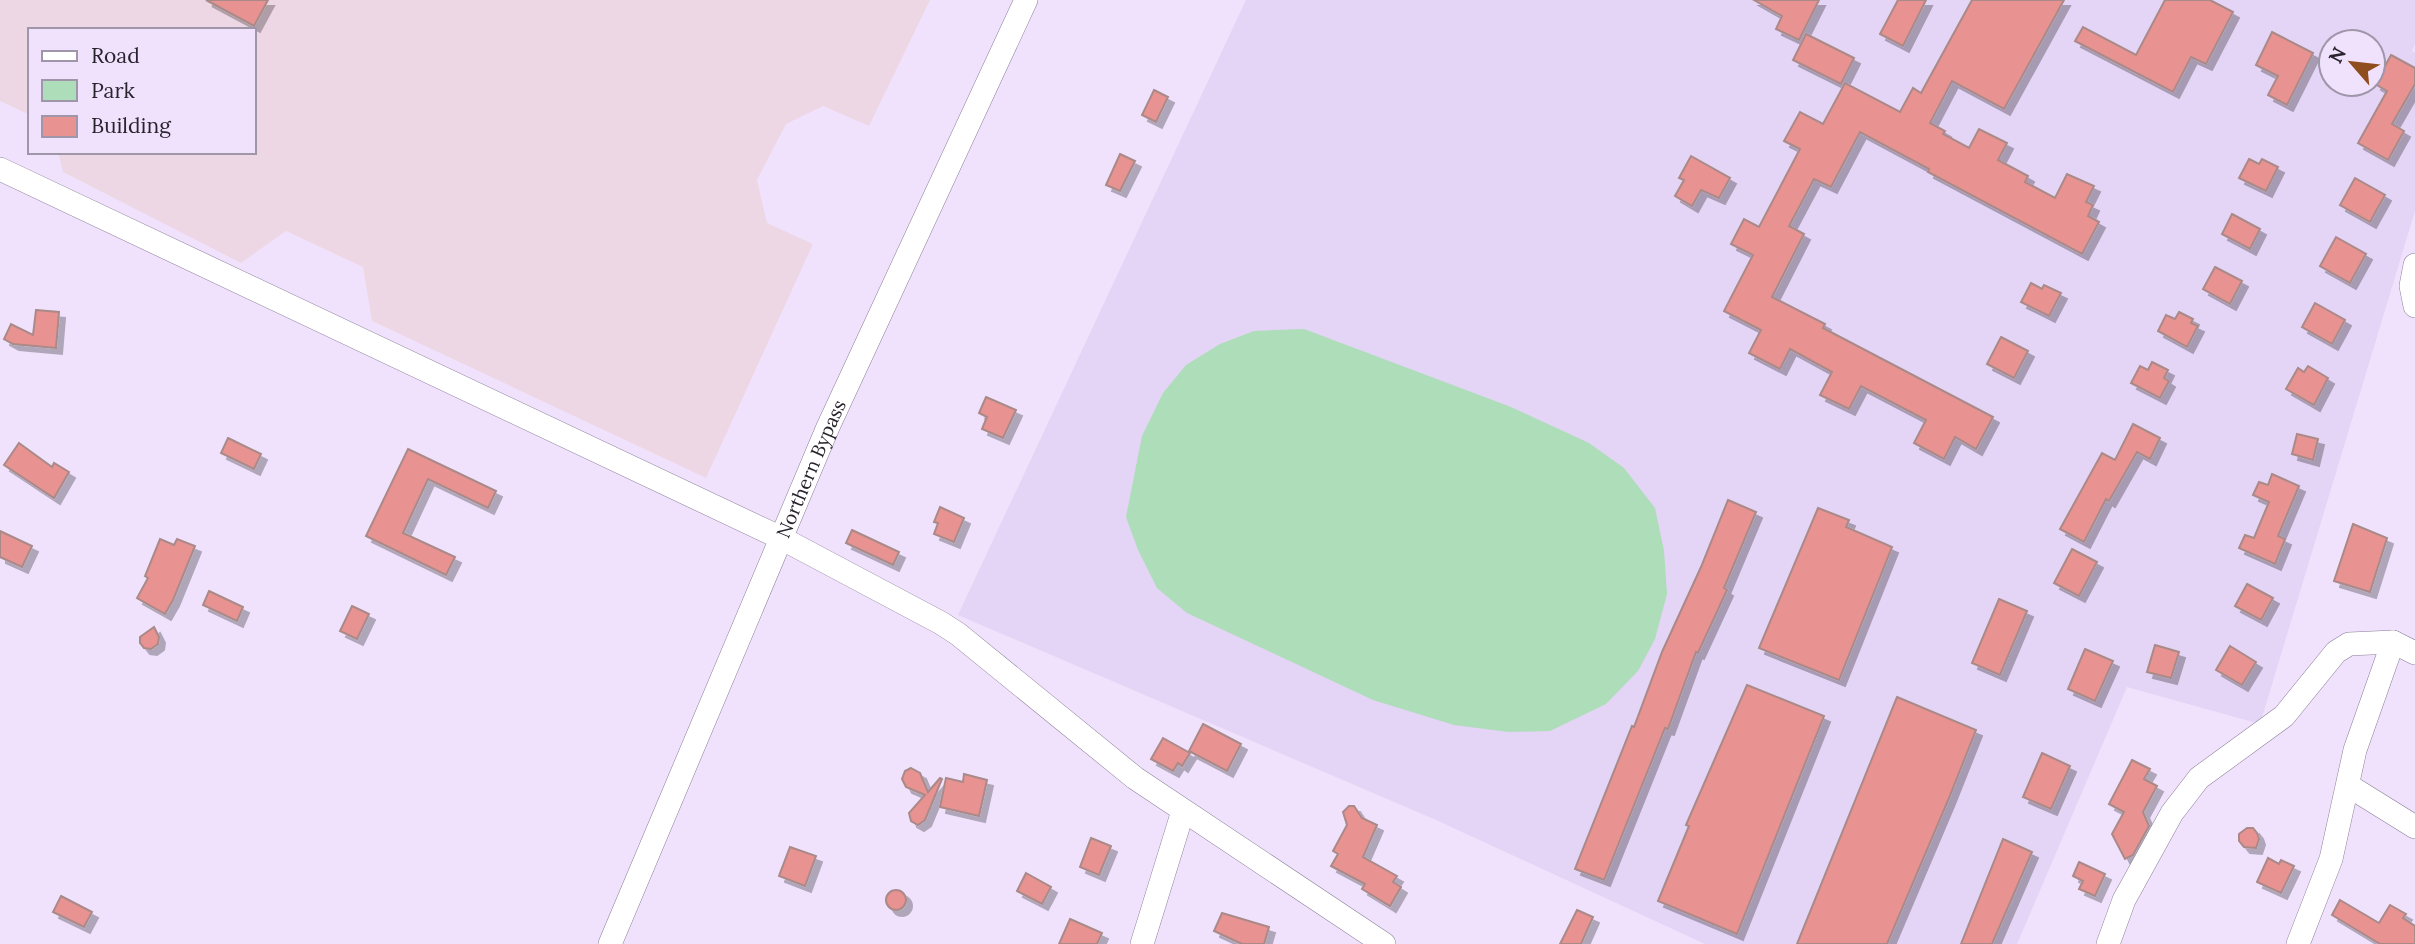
<svg xmlns="http://www.w3.org/2000/svg" width="2415" height="944" viewBox="0 0 2415 944" font-family="Lora,serif">
<defs>
<filter id="shadow"><feDropShadow dx="6" dy="6" stdDeviation="0" flood-color="#0004"/></filter>
</defs>
<rect width="100%" height="100%" fill="#f0e2fd"/>
<path fill="#e4d4f5" fill-rule="evenodd" d="M 1246,0 L 2415,0 L 2415,44 L 2412,51 L 2415,53 L 2415,211 L 2260,724 L 2127,687 L 2017,944 L 1705,944 L 1434,819 L 958,615 ZM 2331,42 L 2373,42 L 2373,84 L 2331,84 Z"/>
<polygon fill="#eed7e4" points="0,0 930,0 869,126 823,106 786,124 757,180 767,223 813,244 706,478 372,321 363,267 286,231 241,263 63,172 58,152 254,152 254,30 30,30 30,115 0,101"/>
<polygon fill="#adddb9" points="1304,329 1511,407 1589,443 1624,468 1655,508 1664,551 1667,594 1655,639 1638,671 1606,704 1550,731 1509,732 1454,725 1373,700 1187,613 1157,588 1138,550 1126,517 1142,436 1163,393 1186,365 1220,344 1254,331"/>
<g fill="#e89291" stroke="#a98a89" stroke-width="2" filter="url(#shadow)">
<polygon points="206,0 268,0 254,26"/>
<polygon points="1754,0 1819,0 1799,40 1776,29 1782,16"/>
<polygon points="1898,0 1926,0 1903,46 1880,34"/>
<polygon points="1972,0 2064,0 2004,109 1952,81 1930,123 1945,131 1943,134 1969,148 1979,129 2007,143 1998,160 2028,176 2025,182 2055,198 2067,174 2094,186 2086,202 2093,205 2088,216 2099,222 2082,254 1928,172 1929,169 1860,132 1831,187 1814,179 1789,226 1804,234 1772,297 1825,324 1823,328 1993,417 1976,449 1955,437 1944,459 1914,443 1926,420 1861,386 1849,409 1820,395 1832,372 1790,349 1780,369 1749,353 1761,330 1724,311 1753,255 1731,244 1744,219 1759,227 1800,149 1784,141 1800,112 1823,124 1845,83 1900,112 1913,88 1921,93"/>
<polygon points="2165,0 2210,0 2233,12 2206,64 2191,57 2173,92 2075,41 2083,27 2136,55"/>
<polygon points="2272,32 2313,53 2287,105 2268,95 2278,76 2256,65"/>
<polygon points="1806,34 1854,58 1841,84 1793,60"/>
<polygon points="2391,55 2415,68 2415,84 2392,124 2404,131 2388,160 2358,143 2387,91 2375,84"/>
<polygon points="1154,90 1168,97 1156,122 1142,115"/>
<polygon points="1120,154 1135,161 1120,191 1106,185"/>
<polygon points="1691,156 1730,178 1719,198 1701,190 1692,206 1675,196 1684,180 1679,178"/>
<polygon points="2249,159 2259,164 2262,159 2278,167 2266,191 2239,178"/>
<polygon points="2355,178 2385,195 2370,222 2340,205"/>
<polygon points="2232,214 2260,229 2250,249 2222,234"/>
<polygon points="2336,237 2366,254 2350,283 2320,266"/>
<polygon points="2215,267 2242,281 2230,304 2203,289"/>
<polygon points="2031,283 2042,289 2044,285 2061,293 2049,316 2021,302"/>
<polygon points="2315,303 2345,320 2332,344 2302,327"/>
<polygon points="36,310 59,312 56,348 13,344 4,339 11,324 33,335"/>
<polygon points="2179,312 2193,319 2191,323 2198,326 2187,347 2158,331 2166,315 2175,319"/>
<polygon points="2001,337 2028,351 2014,378 1987,364"/>
<polygon points="2152,362 2168,370 2164,378 2169,381 2160,398 2131,383 2140,366 2148,370"/>
<polygon points="2308,366 2328,378 2314,405 2286,389 2298,368 2304,372"/>
<polygon points="986,397 1016,410 1003,438 982,429 987,417 979,413"/>
<polygon points="2133,424 2160,438 2150,459 2137,452 2109,501 2106,499 2084,542 2060,529 2102,453 2115,460"/>
<polygon points="2297,434 2318,439 2313,460 2292,454"/>
<polygon points="228,438 261,454 254,469 221,453"/>
<polygon points="19,443 52,467 54,463 69,472 54,498 4,465"/>
<polygon points="408,449 496,491 488,508 428,479 403,533 455,557 446,575 366,536"/>
<polygon points="2272,474 2299,486 2278,536 2285,539 2275,564 2239,548 2245,535 2254,538 2269,502 2253,495 2259,482 2268,485"/>
<polygon points="1728,500 1756,512 1724,588 1727,590 1698,653 1696,652 1668,729 1665,728 1604,880 1575,869 1632,726 1634,727 1662,652 1701,567"/>
<polygon points="940,507 964,518 954,542 934,534 938,523 934,522"/>
<polygon points="1818,508 1849,520 1846,527 1892,547 1839,680 1759,648"/>
<polygon points="2353,524 2387,538 2370,592 2334,581"/>
<polygon points="852,530 899,552 893,565 846,543"/>
<polygon points="0,531 32,546 22,567 0,557"/>
<polygon points="160,539 174,545 177,539 195,546 173,600 165,614 137,598 148,578 145,576"/>
<polygon points="2072,549 2097,562 2079,596 2054,583"/>
<polygon points="2247,584 2273,598 2261,620 2235,606"/>
<polygon points="209,591 243,607 237,621 203,605"/>
<polygon points="1999,599 2027,611 2000,675 1972,663"/>
<polygon points="352,606 369,614 357,639 340,631"/>
<polygon points="154,627 159,637 158,644 151,649 144,648 140,643 140,637"/>
<polygon points="2155,645 2179,652 2171,678 2147,672"/>
<polygon points="2230,646 2256,662 2242,685 2216,670"/>
<polygon points="2085,649 2113,661 2095,701 2068,689"/>
<polygon points="1747,685 1824,716 1737,934 1658,901 1689,826 1686,825"/>
<polygon points="1897,697 1976,730 1949,798 1887,944 1797,944"/>
<polygon points="1203,724 1241,744 1227,771 1189,751"/>
<polygon points="1163,738 1190,753 1182,766 1178,763 1173,771 1151,759"/>
<polygon points="2042,753 2070,766 2051,809 2023,797"/>
<polygon points="2132,760 2150,769 2144,779 2157,786 2143,812 2149,826 2133,855 2125,859 2112,834 2124,812 2109,804"/>
<polygon points="911,768 920,773 928,792 940,778 942,779 925,820 918,825 911,821 909,813 925,795 906,787 902,779 905,771"/>
<polygon points="964,774 987,780 979,816 940,807 946,778 963,782"/>
<polygon points="1349,806 1354,806 1362,818 1377,825 1363,857 1397,876 1393,882 1401,887 1390,906 1362,889 1365,884 1331,866 1338,854 1333,851 1347,825 1343,812"/>
<polygon points="2247,828 2253,828 2257,833 2259,839 2256,848 2244,847 2239,841 2239,834"/>
<polygon points="1091,838 1111,846 1099,875 1080,867"/>
<polygon points="2003,839 2032,852 1992,944 1961,944"/>
<polygon points="790,847 816,856 805,886 779,876"/>
<polygon points="2268,858 2279,864 2281,860 2294,866 2281,893 2257,882"/>
<polygon points="2079,862 2105,874 2095,896 2079,889 2083,881 2073,876"/>
<polygon points="1026,873 1051,887 1042,904 1017,891"/>
<circle cx="896" cy="900" r="10"/>
<polygon points="61,896 92,912 84,927 53,912"/>
<polygon points="2340,900 2379,923 2390,905 2406,914 2403,918 2415,926 2415,944 2380,944 2332,915"/>
<polygon points="1577,910 1593,917 1581,944 1560,944"/>
<polygon points="1222,913 1269,927 1264,944 1242,944 1214,931"/>
<polygon points="1070,919 1102,933 1097,944 1059,944"/>
</g>
<g fill="none" stroke-linecap="round" stroke-linejoin="round">
<defs>
<g id="minor">
<polyline points="0,169 781,538 941,623 958,634 1135,778 1384,944"/>
<polyline points="2415,265 2411,286 2415,306"/>
<polyline points="2349,786 2415,827"/>
<path id="s1" d="M 610,944 L 828,427 L 1026,0"/>
<polyline points="1142,944 1183,811"/>
<polyline points="2108,944 2124,900 2172,813 2199,778 2284,716 2336,652 2349,644 2393,642 2415,653"/>
<polyline points="2298,944 2331,859 2355,750 2393,642"/>
</g>
</defs>
<use href="#minor" stroke="#8b7f97" stroke-width="24"/>
<use href="#minor" stroke="#fff" stroke-width="23"/>
</g>
<g text-anchor="middle" stroke-width="7" stroke-linejoin="round" paint-order="stroke">
<g font-size="19" fill="#28232d" stroke="#f0e2fd">
<text dy="7" stroke="none"><textPath href="#s1" startOffset="516">Northern Bypass</textPath></text>
</g>
</g>
<rect x="28" y="28" width="228" height="126" fill="#f0e2fd" stroke="#a096aa" stroke-width="2"/>
<rect x="42" y="51" width="35" height="10" fill="#ffffff" stroke="#a096aa" stroke-width="2"/>
<text x="91" y="63" font-size="21" fill="#28232d">Road</text>
<rect x="42" y="80" width="35" height="21" fill="#adddb9" stroke="#a096aa" stroke-width="2"/>
<text x="91" y="98" font-size="21" fill="#28232d">Park</text>
<rect x="42" y="116" width="35" height="21" fill="#e89291" stroke="#a096aa" stroke-width="2"/>
<text x="91" y="133" font-size="21" fill="#28232d">Building</text>
<g transform="translate(2352 63) rotate(298)"><circle r="33" fill="#f0e2fd" stroke="#a096aa" stroke-width="2"/>
<path d="M0-5L12 26L0 18L-12 26Z" fill="#904d1d"/>
<text y="-10" font-size="19" font-weight="bold" text-anchor="middle" fill="#28232d">N</text>
</g>
</svg>
